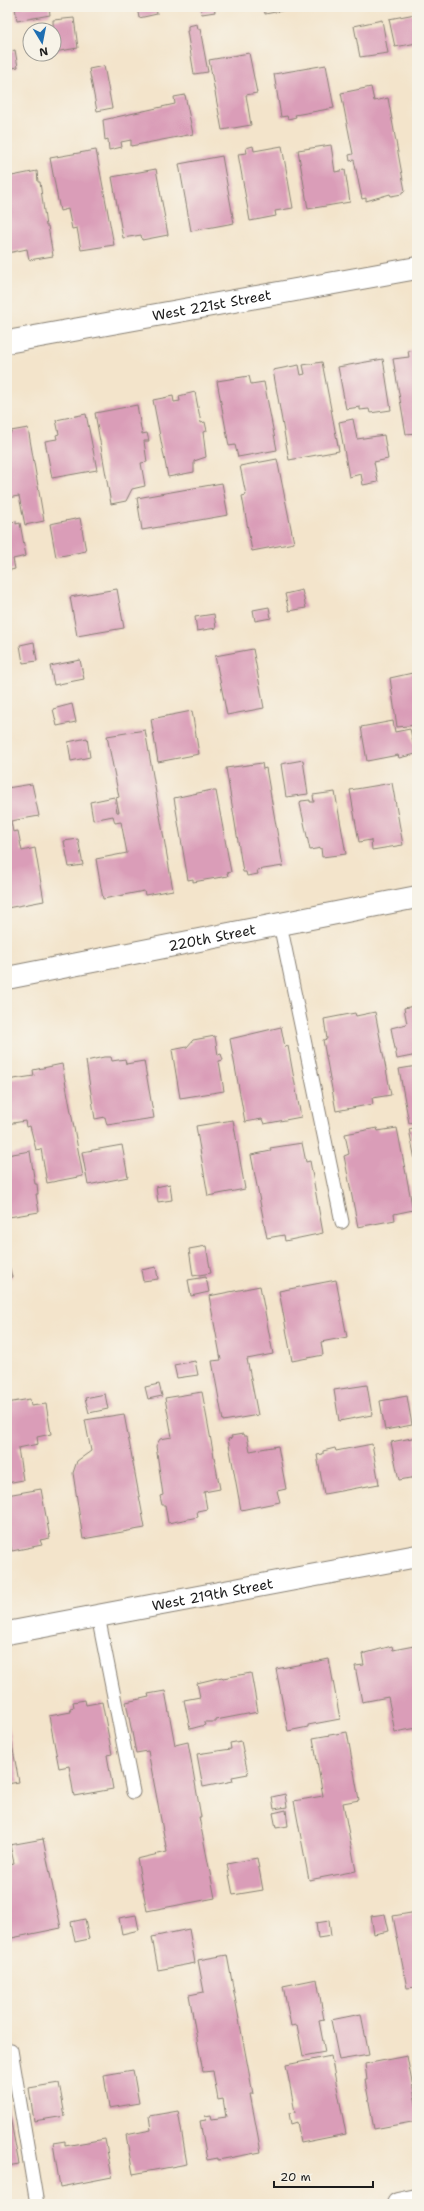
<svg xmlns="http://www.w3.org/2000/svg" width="424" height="2211" viewBox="0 0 424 2211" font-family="'Shantell Sans',sans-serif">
<rect width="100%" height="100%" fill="#f7f3e8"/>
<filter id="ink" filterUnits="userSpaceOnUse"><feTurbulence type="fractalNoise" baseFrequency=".025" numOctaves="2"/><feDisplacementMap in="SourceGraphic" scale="8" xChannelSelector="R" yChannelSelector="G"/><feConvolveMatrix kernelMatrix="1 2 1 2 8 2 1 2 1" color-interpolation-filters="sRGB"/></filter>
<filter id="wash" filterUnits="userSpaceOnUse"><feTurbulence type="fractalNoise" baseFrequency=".012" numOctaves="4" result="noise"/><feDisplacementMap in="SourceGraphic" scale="16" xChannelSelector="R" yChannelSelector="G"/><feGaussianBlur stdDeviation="0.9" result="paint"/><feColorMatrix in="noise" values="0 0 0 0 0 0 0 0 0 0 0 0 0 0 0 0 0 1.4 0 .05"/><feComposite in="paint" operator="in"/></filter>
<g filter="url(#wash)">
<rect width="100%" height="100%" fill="#f3e4cb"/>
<g id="blocks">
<g fill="#da9db8">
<polygon points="15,7 49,7 50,15 17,21"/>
<polygon points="137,7 156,7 157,14 139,18"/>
<polygon points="200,7 214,7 215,12 202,14"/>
<polygon points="264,7 291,7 291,9 265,14"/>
<polygon points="415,14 417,43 395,47 389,19"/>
<polygon points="74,18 78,48 54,52 53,20"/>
<polygon points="382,20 388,53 360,57 354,26"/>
<polygon points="197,24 198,29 200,29 208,72 194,74 187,31 188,31 188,26"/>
<polygon points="15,50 18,67 7,69 7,52"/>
<polygon points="249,53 257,93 246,95 251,125 222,130 209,60"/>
<polygon points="326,65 334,108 295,115 296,117 288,119 287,116 281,117 274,74"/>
<polygon points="104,66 112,108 97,111 89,69"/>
<polygon points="371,87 374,101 388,98 405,191 402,192 402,194 391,196 390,194 366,201 366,198 362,199 354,160 350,161 349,155 353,154 341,93"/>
<polygon points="185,95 193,134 131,146 131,140 121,142 122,147 109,150 108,139 105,140 103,120 175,104 174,97"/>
<polygon points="331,145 335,172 345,170 350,202 308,209 298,150"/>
<polygon points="253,146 254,151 282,146 293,208 275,211 276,216 250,221 238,154 247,153 246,148"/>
<polygon points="96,150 114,245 81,250 77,228 72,229 68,209 60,211 50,158"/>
<polygon points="222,156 234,223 191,231 179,164"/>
<polygon points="156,169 168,235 142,240 141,235 123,238 112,177"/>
<polygon points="37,171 38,182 40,182 46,226 48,226 53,256 29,260 27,249 8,253 7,177"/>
<polygon points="417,350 417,433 406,434 393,359 409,357 408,351"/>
<polygon points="383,359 391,410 370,413 369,409 360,410 360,407 346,409 338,367"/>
<polygon points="322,362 339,451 289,460 273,370 299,365 301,375 305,374 303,365"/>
<polygon points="249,376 251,384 264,382 277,450 238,457 235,445 229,446 217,381"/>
<polygon points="195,392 201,423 205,422 207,431 203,432 206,457 194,461 194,472 168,477 153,400 173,396 174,402 180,401 179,396"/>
<polygon points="137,405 142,434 147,433 149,441 144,441 147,462 141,463 145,486 132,489 126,501 111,504 95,413"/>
<polygon points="86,414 97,470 52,478 45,441 57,439 56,435 59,434 56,420"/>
<polygon points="353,419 357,439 384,435 388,459 374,462 378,482 363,485 361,474 349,477 339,422"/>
<polygon points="28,428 44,521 25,525 19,496 7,498 7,429 9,429 10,434 11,431"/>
<polygon points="277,459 294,543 252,551 242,496 246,495 240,466"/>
<polygon points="222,483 228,515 142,530 137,498"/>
<polygon points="80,518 86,551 56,557 50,524"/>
<polygon points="16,521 16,524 20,523 26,556 13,559 15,569 7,571 7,523"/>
<polygon points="117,589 124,628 77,636 70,597"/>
<polygon points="302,590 306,608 289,611 285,594"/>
<polygon points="269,607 271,618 255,621 253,610"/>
<polygon points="214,614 216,628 197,631 195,617"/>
<polygon points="34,642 37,661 23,663 20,645"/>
<polygon points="253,649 264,708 227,715 215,656"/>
<polygon points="80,660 84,679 54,685 50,666"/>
<polygon points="417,672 417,725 397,727 390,678"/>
<polygon points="72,704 76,722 57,726 53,709"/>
<polygon points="192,711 199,754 158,762 151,719"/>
<polygon points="393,721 395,732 410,729 416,754 399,758 398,755 367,761 361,727"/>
<polygon points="145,730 173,890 145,895 144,891 103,899 96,859 127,853 121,822 115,823 113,816 93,820 90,802 114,797 117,812 119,812 116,798 119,797 107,736"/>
<polygon points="87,738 90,757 71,761 68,742"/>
<polygon points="303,760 308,794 286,797 281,764"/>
<polygon points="262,763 263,769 266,768 283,866 257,870 258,874 247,876 246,872 243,872 226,768"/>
<polygon points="392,783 403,845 372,850 371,840 359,842 350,790"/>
<polygon points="32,784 39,816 11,821 13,832 18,831 22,851 35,848 44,901 7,908 7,788"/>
<polygon points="212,790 212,791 216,791 231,872 227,873 228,876 193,882 193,879 188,880 174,798"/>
<polygon points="335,792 346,854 322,857 321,848 310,850 300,804 301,801 310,800 310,802 314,802 313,795"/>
<polygon points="78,839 83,865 69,867 64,841"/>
<polygon points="417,998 417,1055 397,1059 391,1028 407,1024 404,1008 414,1006 413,999"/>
<polygon points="375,1012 391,1095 372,1098 373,1104 336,1111 323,1040 327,1039 324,1019 355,1013 356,1016"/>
<polygon points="281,1027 285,1047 288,1046 301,1117 264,1124 262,1119 245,1122 230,1039"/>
<polygon points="215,1036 218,1055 221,1054 223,1060 219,1061 224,1091 180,1098 172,1050 187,1047 193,1040"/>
<polygon points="104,1057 111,1057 112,1061 125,1059 126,1064 144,1061 154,1118 107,1125 105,1117 95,1119 86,1061"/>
<polygon points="62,1064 83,1176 47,1183 41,1149 36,1150 30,1126 26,1127 25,1121 7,1124 7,1080 34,1076 33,1070"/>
<polygon points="417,1066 417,1122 409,1123 399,1069"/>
<polygon points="233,1120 245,1189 208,1196 196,1126"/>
<polygon points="417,1127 417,1165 416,1165 409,1129"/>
<polygon points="377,1128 378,1131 397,1128 413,1210 394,1214 395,1220 358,1227 344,1156 349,1154 345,1134"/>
<polygon points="302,1143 306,1162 310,1161 323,1233 285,1241 284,1235 267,1238 251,1155 271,1151 270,1148"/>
<polygon points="122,1145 128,1177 88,1185 82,1152"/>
<polygon points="30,1151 35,1184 37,1184 38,1194 36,1194 39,1212 9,1217 7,1205 7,1155"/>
<polygon points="170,1184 172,1200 158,1202 156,1187"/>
<polygon points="206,1246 211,1273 193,1276 189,1249"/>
<polygon points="7,1257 12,1277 7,1278"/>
<polygon points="156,1267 158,1279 143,1281 141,1270"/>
<polygon points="206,1277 209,1292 191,1296 188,1280"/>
<polygon points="336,1280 347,1337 321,1342 323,1355 292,1361 279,1291"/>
<polygon points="260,1286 273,1354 247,1359 258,1415 223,1421 212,1361 221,1360 209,1296"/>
<polygon points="195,1361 198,1375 177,1378 174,1365"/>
<polygon points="159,1384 162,1396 148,1399 145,1387"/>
<polygon points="367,1385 372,1415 339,1421 334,1390"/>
<polygon points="202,1392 220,1489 204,1492 207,1509 197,1511 198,1517 168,1523 165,1505 162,1505 160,1496 163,1495 156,1446 160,1439 172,1437 165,1398"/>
<polygon points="105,1394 108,1409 89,1413 85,1398"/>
<polygon points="407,1396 412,1425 385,1430 380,1401"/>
<polygon points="30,1399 31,1406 46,1404 51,1434 37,1437 38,1444 18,1448 23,1480 7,1483 7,1403"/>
<polygon points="124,1414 145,1528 83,1539 73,1473 77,1461 91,1451 85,1420"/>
<polygon points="243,1434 244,1436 247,1436 250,1451 278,1446 286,1489 277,1491 280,1502 241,1510 228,1439 232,1438 231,1436"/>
<polygon points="417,1437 417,1477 399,1480 391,1442"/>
<polygon points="372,1444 379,1484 324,1494 317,1455 323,1454 323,1451 335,1448 336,1451"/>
<polygon points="41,1489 50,1538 40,1540 42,1545 12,1551 9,1539 7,1539 7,1495"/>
<polygon points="392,1646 393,1650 414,1646 417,1664 417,1728 395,1732 388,1697 362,1702 355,1666 364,1665 362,1654"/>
<polygon points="329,1659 340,1719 308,1725 308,1727 288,1731 276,1669"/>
<polygon points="251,1673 258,1712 216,1720 216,1722 204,1722 205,1725 190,1729 184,1700 200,1697 197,1683 222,1677 223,1678"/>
<polygon points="165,1691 175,1745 188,1742 201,1817 199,1817 215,1898 147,1911 137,1859 167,1852 148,1751 136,1753 126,1702 149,1697 148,1694"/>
<polygon points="85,1700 86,1705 102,1702 112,1754 107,1755 113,1789 74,1796 69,1766 59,1768 49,1716 71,1712 70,1708 74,1707 73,1702"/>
<polygon points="7,1717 19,1782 7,1784"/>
<polygon points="347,1732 359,1800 343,1803 356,1871 309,1880 294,1801 323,1796 313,1738"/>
<polygon points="241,1741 248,1774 232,1777 233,1781 203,1787 197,1754 231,1749 230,1743"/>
<polygon points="285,1794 287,1807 274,1809 272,1797"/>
<polygon points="286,1810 288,1826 276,1828 273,1813"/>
<polygon points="43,1839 61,1928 7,1939 7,1865 14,1863 10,1845"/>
<polygon points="257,1858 263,1890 233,1895 227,1864"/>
<polygon points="417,1912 417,1987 407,1988 393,1916"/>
<polygon points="385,1914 389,1931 374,1934 371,1916"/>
<polygon points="136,1915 139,1930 122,1934 119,1918"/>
<polygon points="85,1919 89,1939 75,1942 71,1922"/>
<polygon points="329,1921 331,1936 318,1938 316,1923"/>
<polygon points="189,1929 195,1963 158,1970 152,1937"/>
<polygon points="227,1955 253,2094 250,2094 261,2152 218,2160 218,2158 207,2160 200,2121 206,2120 205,2116 211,2115 212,2119 226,2117 223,2099 218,2100 213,2071 203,2072 189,1995 204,1992 198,1960"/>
<polygon points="317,1979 324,2020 319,2021 325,2052 303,2056 297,2025 291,2026 283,1986"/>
<polygon points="361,2014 369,2055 339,2060 331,2020"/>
<polygon points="331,2056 346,2134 301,2143 297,2122 291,2124 289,2113 295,2112 286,2065"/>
<polygon points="407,2056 417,2109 417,2121 374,2129 365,2080 367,2080 365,2064"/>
<polygon points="133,2070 139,2103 109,2108 104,2075"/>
<polygon points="59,2083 65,2116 34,2121 29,2088"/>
<polygon points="7,2101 19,2164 7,2166"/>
<polygon points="178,2111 187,2164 133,2174 126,2135 151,2130 149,2116"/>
<polygon points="105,2139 112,2177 60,2187 53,2143 65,2141 65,2146"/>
</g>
</g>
</g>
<g filter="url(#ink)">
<use href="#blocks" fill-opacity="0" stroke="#888074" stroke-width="1"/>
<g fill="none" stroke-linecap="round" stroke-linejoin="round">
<defs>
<g id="service">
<polyline points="280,924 342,1222"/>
<polyline points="98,1616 133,1792"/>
<polyline points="11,2050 37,2204"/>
</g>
<g id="minor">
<path id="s1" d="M 7,342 L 417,268"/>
<path id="s2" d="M 7,978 L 417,897"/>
<path id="s3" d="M 7,1633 L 417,1556"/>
<polyline points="398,2204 417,2200"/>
</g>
</defs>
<use href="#service" stroke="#888074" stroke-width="15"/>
<use href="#minor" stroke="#888074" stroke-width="24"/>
<use href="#service" stroke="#fff" stroke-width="13"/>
<use href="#minor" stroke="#fff" stroke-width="22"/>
</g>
</g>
<g text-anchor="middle" stroke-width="3.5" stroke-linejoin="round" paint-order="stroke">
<g font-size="14" fill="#1c1c1c" stroke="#f7f3e8">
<text dy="5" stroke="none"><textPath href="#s1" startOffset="208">West 221st Street</textPath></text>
<text dy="5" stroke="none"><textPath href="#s2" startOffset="209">220th Street</textPath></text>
<text dy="5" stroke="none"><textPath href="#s3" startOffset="209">West 219th Street</textPath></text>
</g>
</g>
<rect width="424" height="2211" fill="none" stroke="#f7f3e8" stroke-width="24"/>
<g transform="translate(42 42) rotate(170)"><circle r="19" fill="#f7f3e8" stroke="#9f9d96"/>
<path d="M0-3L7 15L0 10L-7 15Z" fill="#1f6fb2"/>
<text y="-6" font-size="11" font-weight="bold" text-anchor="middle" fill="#1c1c1c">N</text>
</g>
<path d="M274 2181v6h99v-6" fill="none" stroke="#1c1c1c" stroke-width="2"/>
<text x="280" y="2181" font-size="12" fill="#1c1c1c" stroke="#f7f3e8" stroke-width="3" paint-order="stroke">20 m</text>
</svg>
